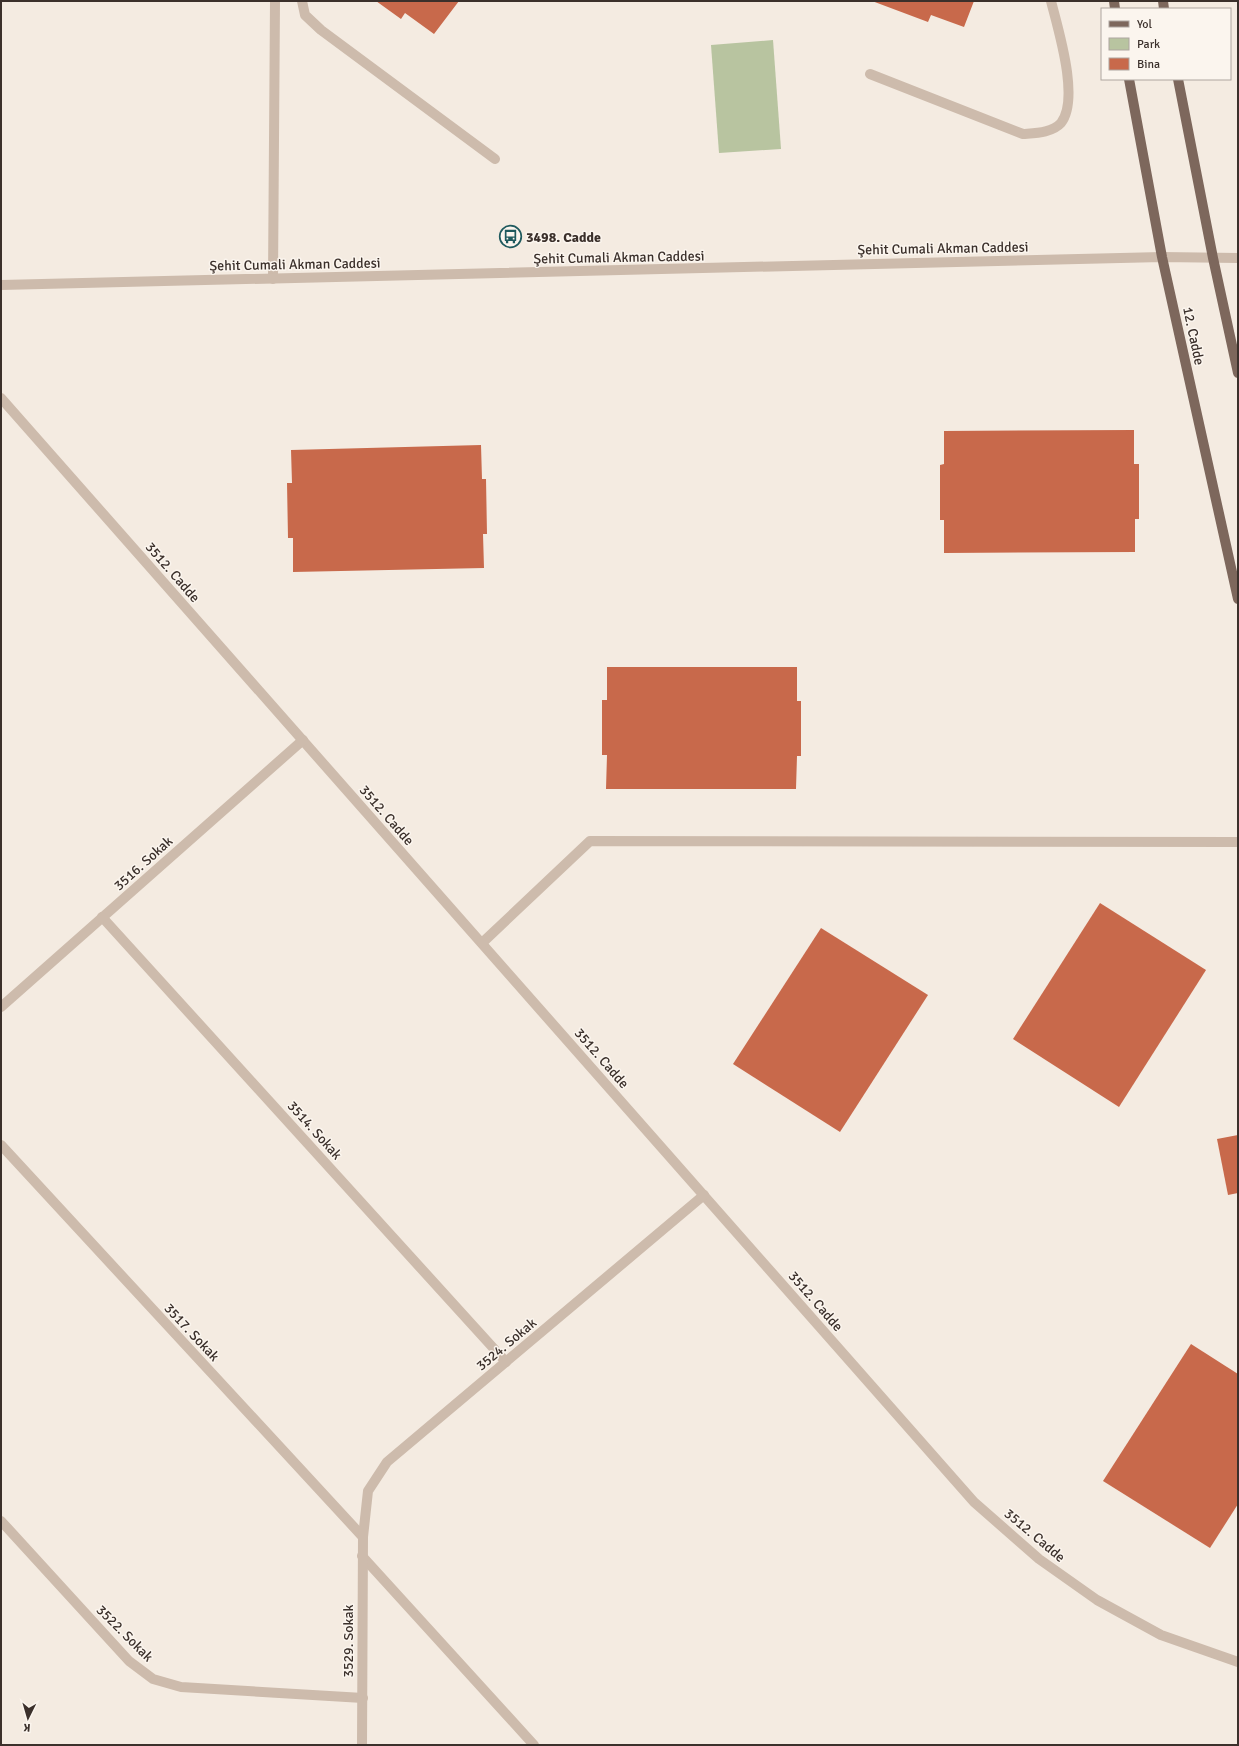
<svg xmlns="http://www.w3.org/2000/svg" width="1239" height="1746" viewBox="0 0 1239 1746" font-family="Signika,sans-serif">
<rect width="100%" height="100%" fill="#f4ebe1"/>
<polygon fill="#b8c4a0" points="773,40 781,149 719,153 711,45"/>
<g fill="#c8694b">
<polygon points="376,1 459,1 434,34 405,13 401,19"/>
<polygon points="872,1 974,1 964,27 931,15 928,22"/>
<polygon points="1134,430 1134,464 1139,464 1139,519 1135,519 1135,552 944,553 944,520 940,520 940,465 944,464 944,431"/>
<polygon points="481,445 482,479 486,479 487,534 483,534 484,568 293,572 293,538 288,538 287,483 292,483 291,450"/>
<polygon points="607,667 797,667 797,701 801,701 801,756 797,756 796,789 606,789 607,755 602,755 602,700 607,700"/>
<polygon points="1100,903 1206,970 1119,1107 1013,1039"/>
<polygon points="821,928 928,995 840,1132 733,1064"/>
<polygon points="1238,1135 1238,1193 1228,1195 1217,1139"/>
<polygon points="1191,1344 1238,1374 1238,1504 1210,1548 1103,1481"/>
</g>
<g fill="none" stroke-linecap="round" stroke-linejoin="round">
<g stroke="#cdbbac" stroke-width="10">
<polyline points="302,1 305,15 321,30 495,159"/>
<path d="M 870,74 L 1023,134 C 1035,133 1052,133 1061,123 C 1080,99 1058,29 1051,1"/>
<polyline points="273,279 275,1"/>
<polyline points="1,285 1162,257 1238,258"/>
<polyline points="1,398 974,1502 1039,1559 1097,1600 1161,1635 1238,1662"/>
<polyline points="102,917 506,1362"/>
<polyline points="482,943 590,841 1238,842"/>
<polyline points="1,1007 303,740"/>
<polyline points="1,1145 363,1537"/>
<polyline points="1,1521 129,1661 153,1679 181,1687 363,1698"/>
<polyline points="362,1556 534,1745"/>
<polyline points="362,1745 363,1537 368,1491 387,1462 704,1195"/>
</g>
<g stroke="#7d675c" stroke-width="10">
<polyline points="1114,1 1115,9"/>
<polyline points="1163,1 1164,9"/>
<polyline points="1129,79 1162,257 1238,599"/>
<polyline points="1178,79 1213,258 1238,373"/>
</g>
</g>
<defs>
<symbol id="bus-ring" viewBox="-11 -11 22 22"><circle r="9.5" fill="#fbf5ee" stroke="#1f5a5e" stroke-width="1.5"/><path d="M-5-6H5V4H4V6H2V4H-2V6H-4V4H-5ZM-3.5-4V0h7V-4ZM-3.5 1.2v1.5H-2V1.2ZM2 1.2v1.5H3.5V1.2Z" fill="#1f5a5e"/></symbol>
</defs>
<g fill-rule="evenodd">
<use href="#bus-ring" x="498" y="224" width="25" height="25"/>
</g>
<g text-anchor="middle" stroke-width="3" stroke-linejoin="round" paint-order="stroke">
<g font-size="14" font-weight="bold" fill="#3b302b" stroke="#fbf5ee" text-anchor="start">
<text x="526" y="242">3498. Cadde</text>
</g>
<g font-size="14" fill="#3b302b" stroke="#fbf5ee">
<text transform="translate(943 248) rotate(-1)" y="5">Şehit Cumali Akman Caddesi</text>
<text transform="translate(619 257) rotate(-1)" y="5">Şehit Cumali Akman Caddesi</text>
<text transform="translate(295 264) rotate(-1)" y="5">Şehit Cumali Akman Caddesi</text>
<text transform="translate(1194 336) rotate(78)" y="5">12. Cadde</text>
<text transform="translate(173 572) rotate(49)" y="5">3512. Cadde</text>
<text transform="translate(387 815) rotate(49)" y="5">3512. Cadde</text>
<text transform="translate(143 863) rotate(-42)" y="5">3516. Sokak</text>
<text transform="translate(602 1058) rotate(49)" y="5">3512. Cadde</text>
<text transform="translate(315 1130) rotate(48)" y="5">3514. Sokak</text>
<text transform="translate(816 1301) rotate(49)" y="5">3512. Cadde</text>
<text transform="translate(192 1332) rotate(47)" y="5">3517. Sokak</text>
<text transform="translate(506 1344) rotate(-40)" y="5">3524. Sokak</text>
<text transform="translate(1035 1535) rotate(40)" y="5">3512. Cadde</text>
<text transform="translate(125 1633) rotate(45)" y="5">3522. Sokak</text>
<text transform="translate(348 1641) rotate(-90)" y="5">3529. Sokak</text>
</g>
</g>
<rect width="1239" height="1746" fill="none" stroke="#3b302b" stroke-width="4"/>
<rect x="1101" y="8" width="130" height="72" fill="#fbf5ee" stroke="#aea6a0"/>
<rect x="1109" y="21" width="20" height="6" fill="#7d675c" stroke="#aea6a0"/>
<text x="1137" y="28" font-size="12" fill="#3b302b">Yol</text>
<rect x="1109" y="38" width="20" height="12" fill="#b8c4a0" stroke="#aea6a0"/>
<text x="1137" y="48" font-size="12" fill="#3b302b">Park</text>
<rect x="1109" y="58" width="20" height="12" fill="#c8694b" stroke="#aea6a0"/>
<text x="1137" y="68" font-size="12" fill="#3b302b">Bina</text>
<g transform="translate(28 1718) rotate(185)" stroke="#fbf5ee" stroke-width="3" paint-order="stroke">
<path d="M0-3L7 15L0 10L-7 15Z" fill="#3b302b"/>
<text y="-6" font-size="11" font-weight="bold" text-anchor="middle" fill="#3b302b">K</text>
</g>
</svg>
